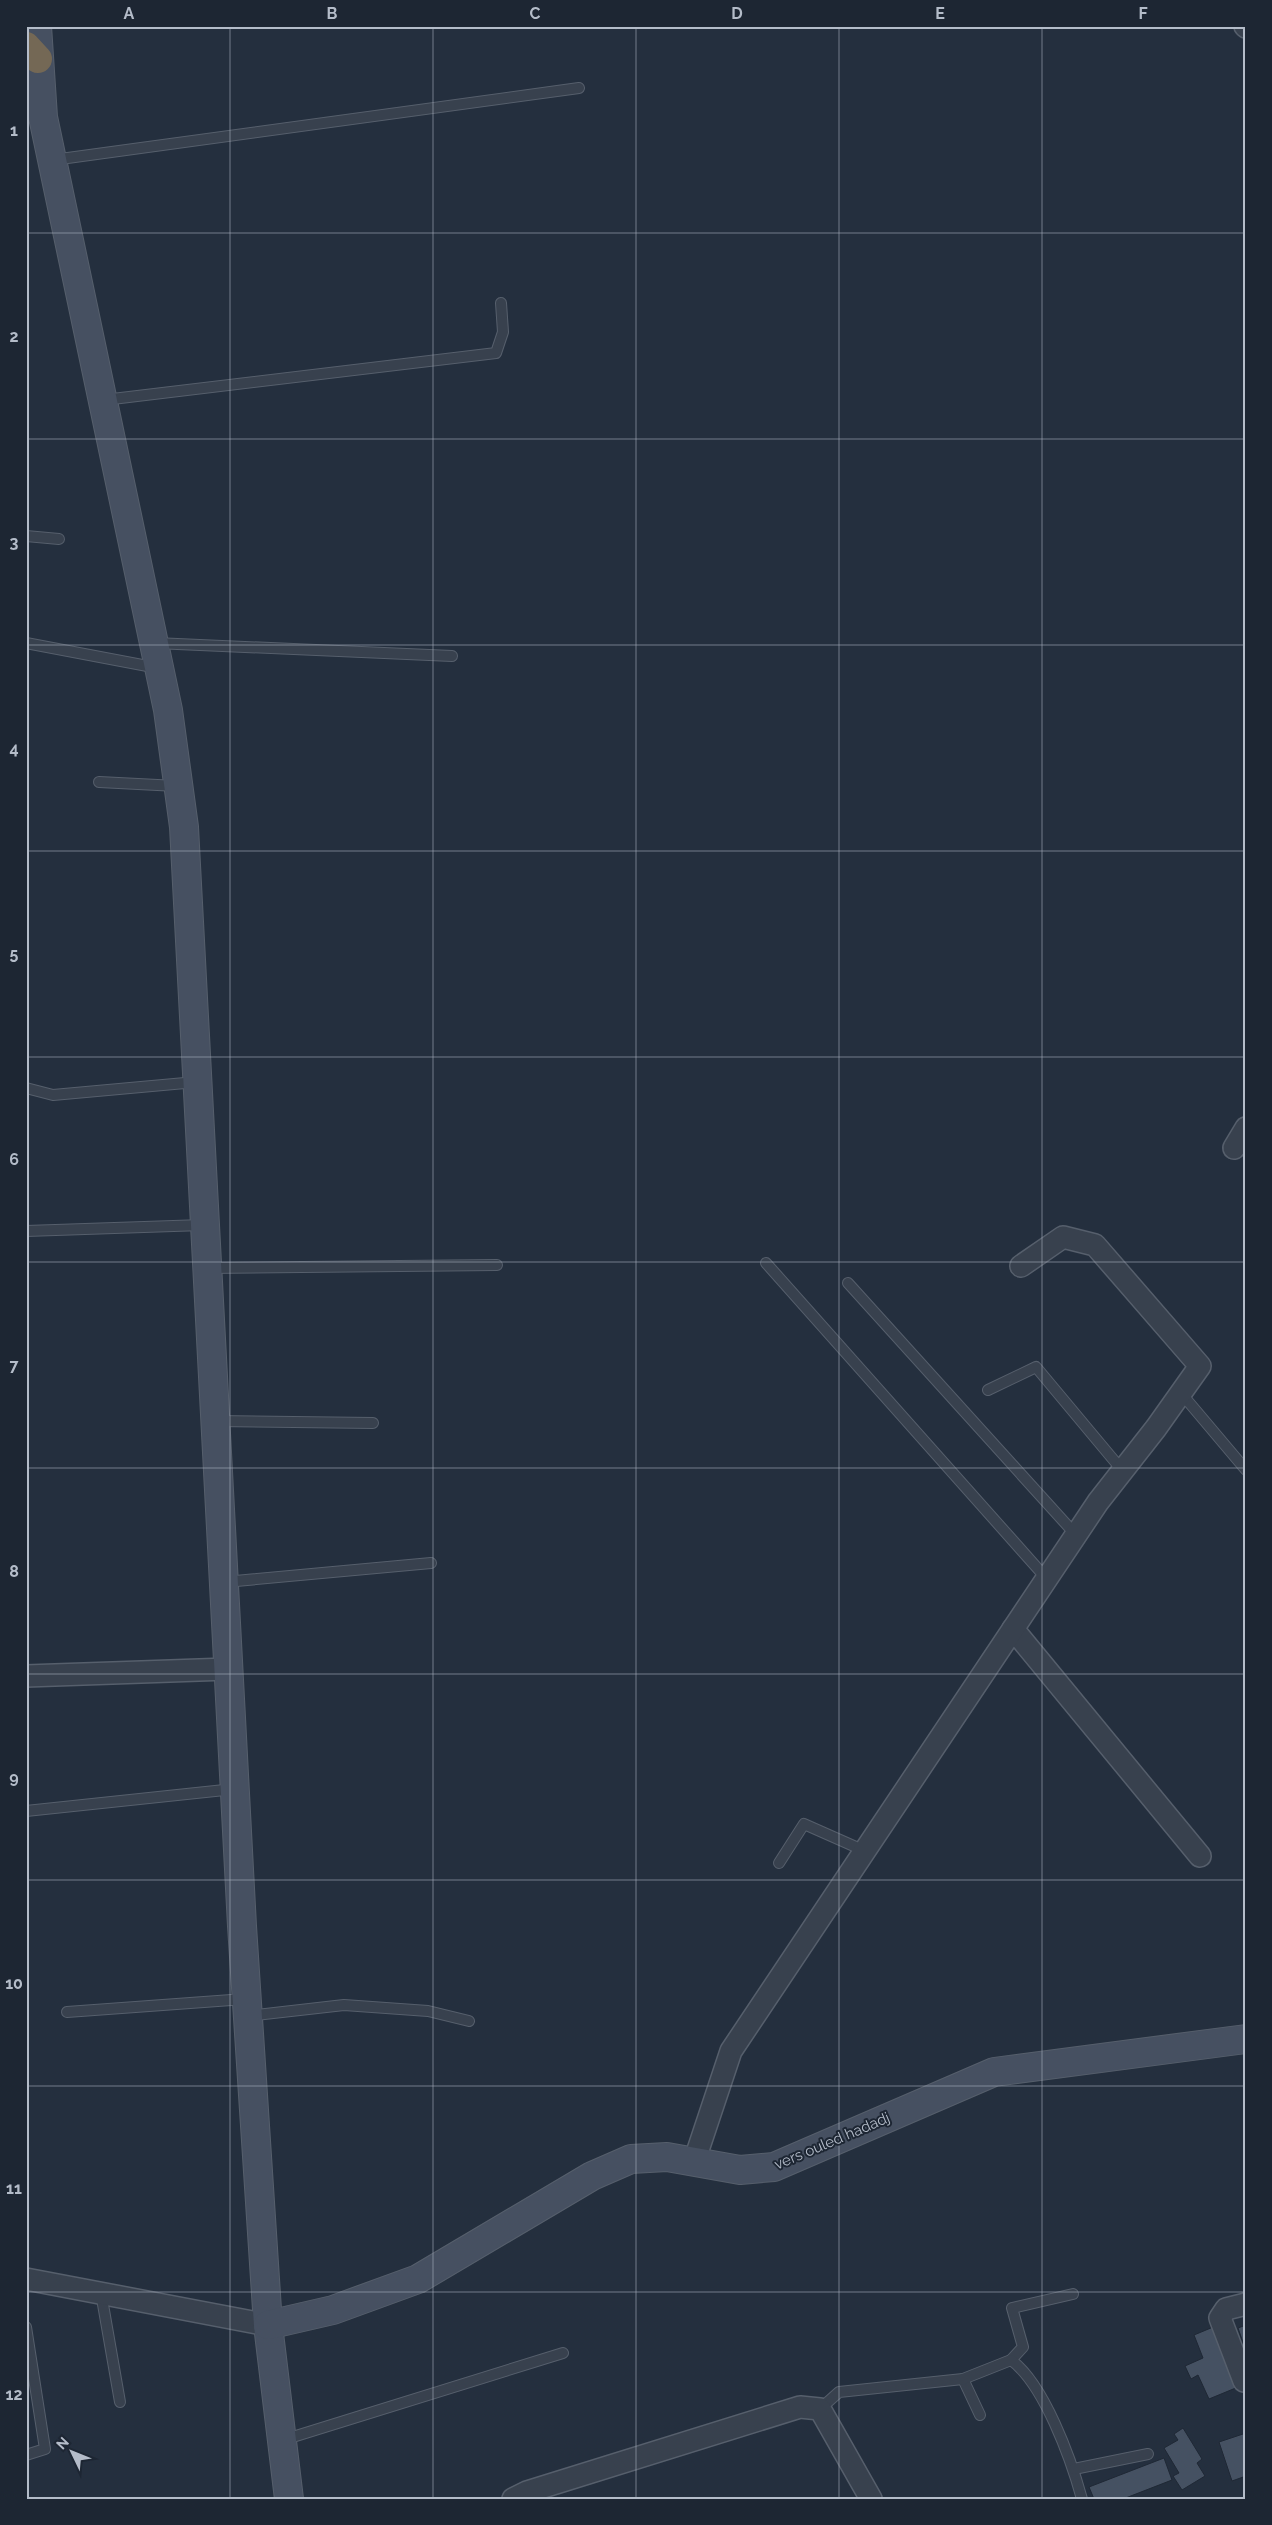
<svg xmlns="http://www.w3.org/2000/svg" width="1272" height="2525" viewBox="0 0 1272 2525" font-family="Raleway,sans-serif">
<rect width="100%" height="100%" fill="#242f3e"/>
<g fill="#455162" stroke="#1f2835">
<polygon points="1218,2325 1243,2385 1209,2399 1198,2375 1191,2379 1185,2366 1203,2358 1194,2335"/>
<polygon points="1246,2325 1246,2351 1238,2328"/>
<polygon points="1183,2428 1202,2459 1197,2463 1205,2476 1182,2490 1173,2476 1179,2473 1164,2448 1178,2440 1174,2434"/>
<polygon points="1246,2433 1246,2476 1232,2481 1219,2442"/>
<polygon points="1164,2458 1172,2480 1123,2499 1094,2499 1089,2487"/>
</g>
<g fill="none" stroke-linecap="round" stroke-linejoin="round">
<defs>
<g id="lane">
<polyline points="53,160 579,88"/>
<polyline points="104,400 496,353 503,332 501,303"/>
<polyline points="26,536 59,539"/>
<polyline points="26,643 158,668"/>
<polyline points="155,643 452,656"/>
<polyline points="99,782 177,786"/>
<polyline points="26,1088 53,1095 196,1082"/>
<polyline points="26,1231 203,1225"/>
<polyline points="766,1263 1047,1579"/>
<polyline points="207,1268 497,1265"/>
<polyline points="848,1283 1076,1535"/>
<polyline points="988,1390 1036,1367 1122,1470"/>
<polyline points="1181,1393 1246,1470"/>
<polyline points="216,1421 373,1423"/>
<polyline points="225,1582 431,1563"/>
<polyline points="26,1811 234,1789"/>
<polyline points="779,1863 804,1824 865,1851"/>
<polyline points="67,2012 245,1999"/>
<polyline points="248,2016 344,2005 428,2011 469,2021"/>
<polyline points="101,2293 120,2402"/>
<polyline points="26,2327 45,2449 26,2455"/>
<polyline points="1011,2360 1023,2347 1012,2308 1073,2294"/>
<polyline points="963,2379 980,2415"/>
<path d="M 820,2409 L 839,2392 L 963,2379 L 1011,2360 C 1044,2384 1071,2459 1082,2499"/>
<polyline points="283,2440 563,2353"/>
<polyline points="1074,2469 1148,2454"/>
</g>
<g id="street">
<polyline points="1245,26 1246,27"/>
<polyline points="1234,1148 1246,1128"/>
<polyline points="1013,1629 1200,1856"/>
<polyline points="26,1676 228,1669"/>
<polyline points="694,2162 731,2051 1098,1502 1156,1428 1200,1366 1095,1245 1063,1237 1021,1266"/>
<polyline points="26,2279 268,2325"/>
<polyline points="1244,2381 1220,2318 1226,2309 1246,2304"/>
<polyline points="513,2499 527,2492 800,2407 820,2409 871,2499"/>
</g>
<g id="secondary">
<polyline points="37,26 43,117 168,710 184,827 242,1926 268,2325 289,2499"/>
<polyline points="268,2325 333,2310 418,2279 592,2176 631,2159 667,2157 740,2170 774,2167 994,2072 1246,2039"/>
</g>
<polyline id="highway" points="26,46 38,59"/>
</defs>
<use href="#lane" stroke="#565f6c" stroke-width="12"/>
<use href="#street" stroke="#565f6c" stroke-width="24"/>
<use href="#secondary" stroke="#565f6c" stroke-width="30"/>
<use href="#highway" stroke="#434c59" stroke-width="30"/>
<use href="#lane" stroke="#38414e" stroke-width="10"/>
<use href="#street" stroke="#38414e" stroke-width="21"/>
<use href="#secondary" stroke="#465061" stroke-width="28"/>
<use href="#highway" stroke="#746855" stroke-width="28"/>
</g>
<path fill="none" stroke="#b4bcc9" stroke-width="1" stroke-opacity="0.55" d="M 230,26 L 230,2499M 433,26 L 433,2499M 636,26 L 636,2499M 839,26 L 839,2499M 1042,26 L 1042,2499M 26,233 L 1246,233M 26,439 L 1246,439M 26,645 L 1246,645M 26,851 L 1246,851M 26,1057 L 1246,1057M 26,1262 L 1246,1262M 26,1468 L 1246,1468M 26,1674 L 1246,1674M 26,1880 L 1246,1880M 26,2086 L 1246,2086M 26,2292 L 1246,2292"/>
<g text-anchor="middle" stroke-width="4" stroke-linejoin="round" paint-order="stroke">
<g font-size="15" fill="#b4bcc9" stroke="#1d2633">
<text transform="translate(832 2141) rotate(-23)" y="5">vers ouled hadadj</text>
</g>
</g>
<rect width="1272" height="2525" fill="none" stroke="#1d2633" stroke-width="55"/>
<g transform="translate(72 2452) rotate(313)" stroke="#1d2633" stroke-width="4" paint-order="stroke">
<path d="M0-4L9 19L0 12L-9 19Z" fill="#b4bcc9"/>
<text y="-8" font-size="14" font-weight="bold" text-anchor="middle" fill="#b4bcc9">N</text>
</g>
<rect x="28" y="28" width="1216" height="2470" fill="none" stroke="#b4bcc9" stroke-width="2"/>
<g font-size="16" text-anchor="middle" font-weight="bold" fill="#b4bcc9">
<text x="129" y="19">A</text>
<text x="332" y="19">B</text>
<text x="535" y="19">C</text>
<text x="737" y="19">D</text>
<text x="940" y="19">E</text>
<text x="1143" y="19">F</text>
<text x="14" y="136">1</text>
<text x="14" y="342">2</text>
<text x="14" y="548">3</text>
<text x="14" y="754">4</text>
<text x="14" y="959">5</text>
<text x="14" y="1165">6</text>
<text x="14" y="1371">7</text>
<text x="14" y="1577">8</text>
<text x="14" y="1783">9</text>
<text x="14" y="1989">10</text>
<text x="14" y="2194">11</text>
<text x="14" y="2400">12</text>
</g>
</svg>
